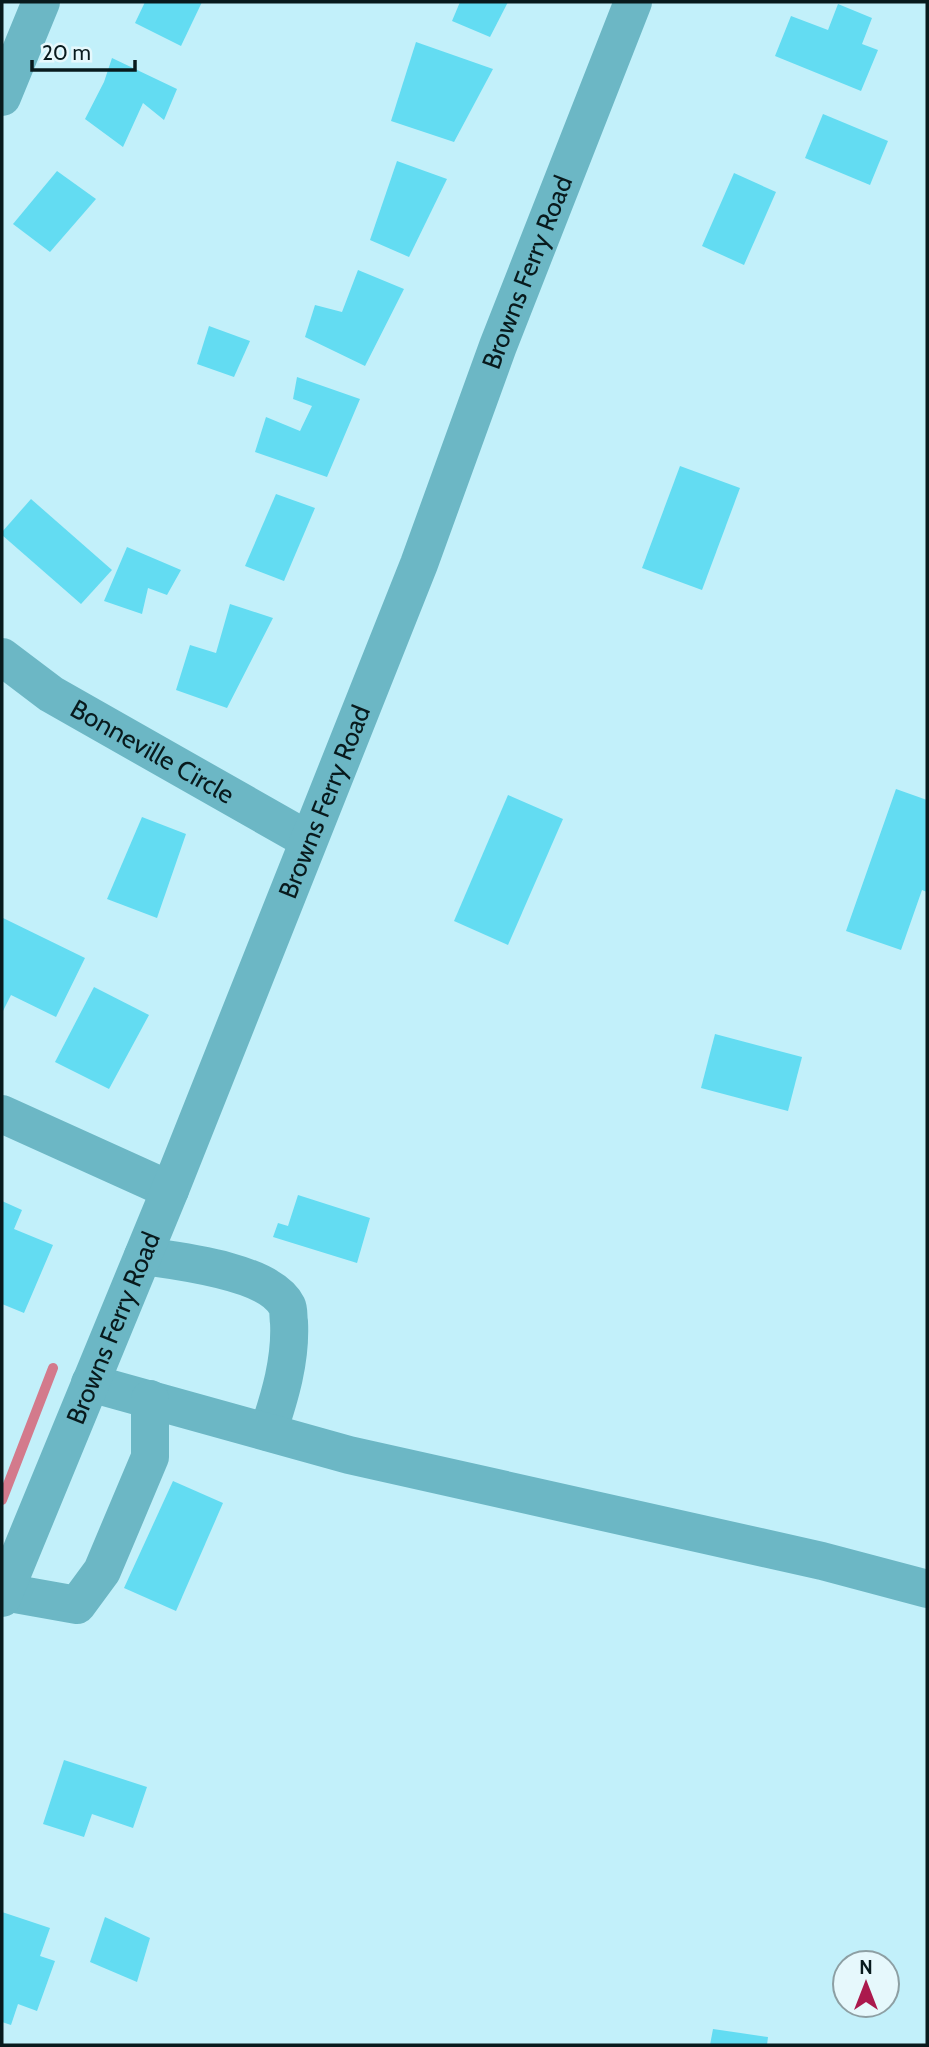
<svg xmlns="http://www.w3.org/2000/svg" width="929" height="2047" viewBox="0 0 929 2047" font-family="Cabin,sans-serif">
<rect width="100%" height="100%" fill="#c2f0fa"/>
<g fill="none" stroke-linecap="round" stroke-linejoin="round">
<polyline stroke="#d37a8c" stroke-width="10" points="2,1500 53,1368"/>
</g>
<g fill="#63dcf2">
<polygon points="145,2 202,2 181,46 135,23"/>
<polygon points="460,2 508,2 490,37 452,21"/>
<polygon points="838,4 872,18 862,44 878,50 861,91 775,56 791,16 828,30"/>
<polygon points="416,42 493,69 454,142 391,121"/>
<polygon points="112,58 177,89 164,120 143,103 123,147 85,119 104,82"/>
<polygon points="823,114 888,141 870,185 805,158"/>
<polygon points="397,161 447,179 409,257 370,240"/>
<polygon points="57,171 96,199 50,252 13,224"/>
<polygon points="734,173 776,192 744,265 702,246"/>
<polygon points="358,270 404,289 365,366 305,337 315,305 342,312"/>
<polygon points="209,326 250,341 234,377 197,364"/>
<polygon points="297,377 360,399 327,477 255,452 266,417 300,431 312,406 293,399"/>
<polygon points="680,466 740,488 702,590 642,568"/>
<polygon points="276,494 315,508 284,581 245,566"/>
<polygon points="31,499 112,570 81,604 2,535 2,532"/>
<polygon points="127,547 181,570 167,595 148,588 142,614 104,601"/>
<polygon points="230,604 273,618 227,708 176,690 190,645 216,653"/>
<polygon points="896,789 927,800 927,892 922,890 901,950 846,931"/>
<polygon points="508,795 563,819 508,945 454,921"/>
<polygon points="142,817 186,834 157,918 107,899"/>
<polygon points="3,918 85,958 56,1017 11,995 2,1013"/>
<polygon points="94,987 149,1015 109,1089 55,1062"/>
<polygon points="715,1034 802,1057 788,1111 701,1088"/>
<polygon points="298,1195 370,1218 357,1263 273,1237 278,1223 288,1226"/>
<polygon points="2,1201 22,1210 14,1229 53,1245 24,1313 2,1304"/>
<polygon points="173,1481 223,1503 176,1611 124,1588"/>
<polygon points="64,1760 147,1787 133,1828 92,1814 84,1837 43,1824"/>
<polygon points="2,1912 50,1928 40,1956 55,1961 37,2011 18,2004 11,2025 2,2022"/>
<polygon points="105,1917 150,1938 137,1982 90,1962"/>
<polygon points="713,2029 768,2037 767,2045 710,2045"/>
</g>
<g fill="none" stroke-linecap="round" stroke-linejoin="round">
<g stroke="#6cb7c5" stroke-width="38">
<polyline points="2,97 41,2"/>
<path id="s1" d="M 2,657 L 51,694 L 308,840"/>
<polyline points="2,1114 170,1190"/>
<path d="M 143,1256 C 178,1261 270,1271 287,1306 C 289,1310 288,1317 289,1322 C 291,1360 280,1396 268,1432"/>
<polyline points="90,1383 349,1455 822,1561 927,1589"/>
<polyline points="4,1592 77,1605 102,1571 150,1457 150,1399"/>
<path id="s2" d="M 2,1598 L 170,1190 L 419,564 L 498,346 L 633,2"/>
</g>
</g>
<g text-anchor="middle" stroke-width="7" stroke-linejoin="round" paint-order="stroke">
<g font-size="26" fill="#081a1d" stroke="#e6f8fc">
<text dy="9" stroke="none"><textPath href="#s2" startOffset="1426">Browns Ferry Road</textPath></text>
<text dy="9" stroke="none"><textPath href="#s1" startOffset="178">Bonneville Circle</textPath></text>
<text dy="9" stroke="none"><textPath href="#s2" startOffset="859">Browns Ferry Road</textPath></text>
<text dy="9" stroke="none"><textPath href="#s2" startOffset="292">Browns Ferry Road</textPath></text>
</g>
</g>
<rect width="929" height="2047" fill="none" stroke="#081a1d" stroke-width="7"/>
<g transform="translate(866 1984)"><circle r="33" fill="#e6f8fc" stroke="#8d9fa3" stroke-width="2"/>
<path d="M0-5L12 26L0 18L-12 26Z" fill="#ab194d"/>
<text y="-10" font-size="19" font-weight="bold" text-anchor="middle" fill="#081a1d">N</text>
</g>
<path d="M32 60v10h103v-10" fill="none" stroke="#081a1d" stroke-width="3.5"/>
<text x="42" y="60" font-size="21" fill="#081a1d" stroke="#e6f8fc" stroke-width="5" paint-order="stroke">20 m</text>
</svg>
